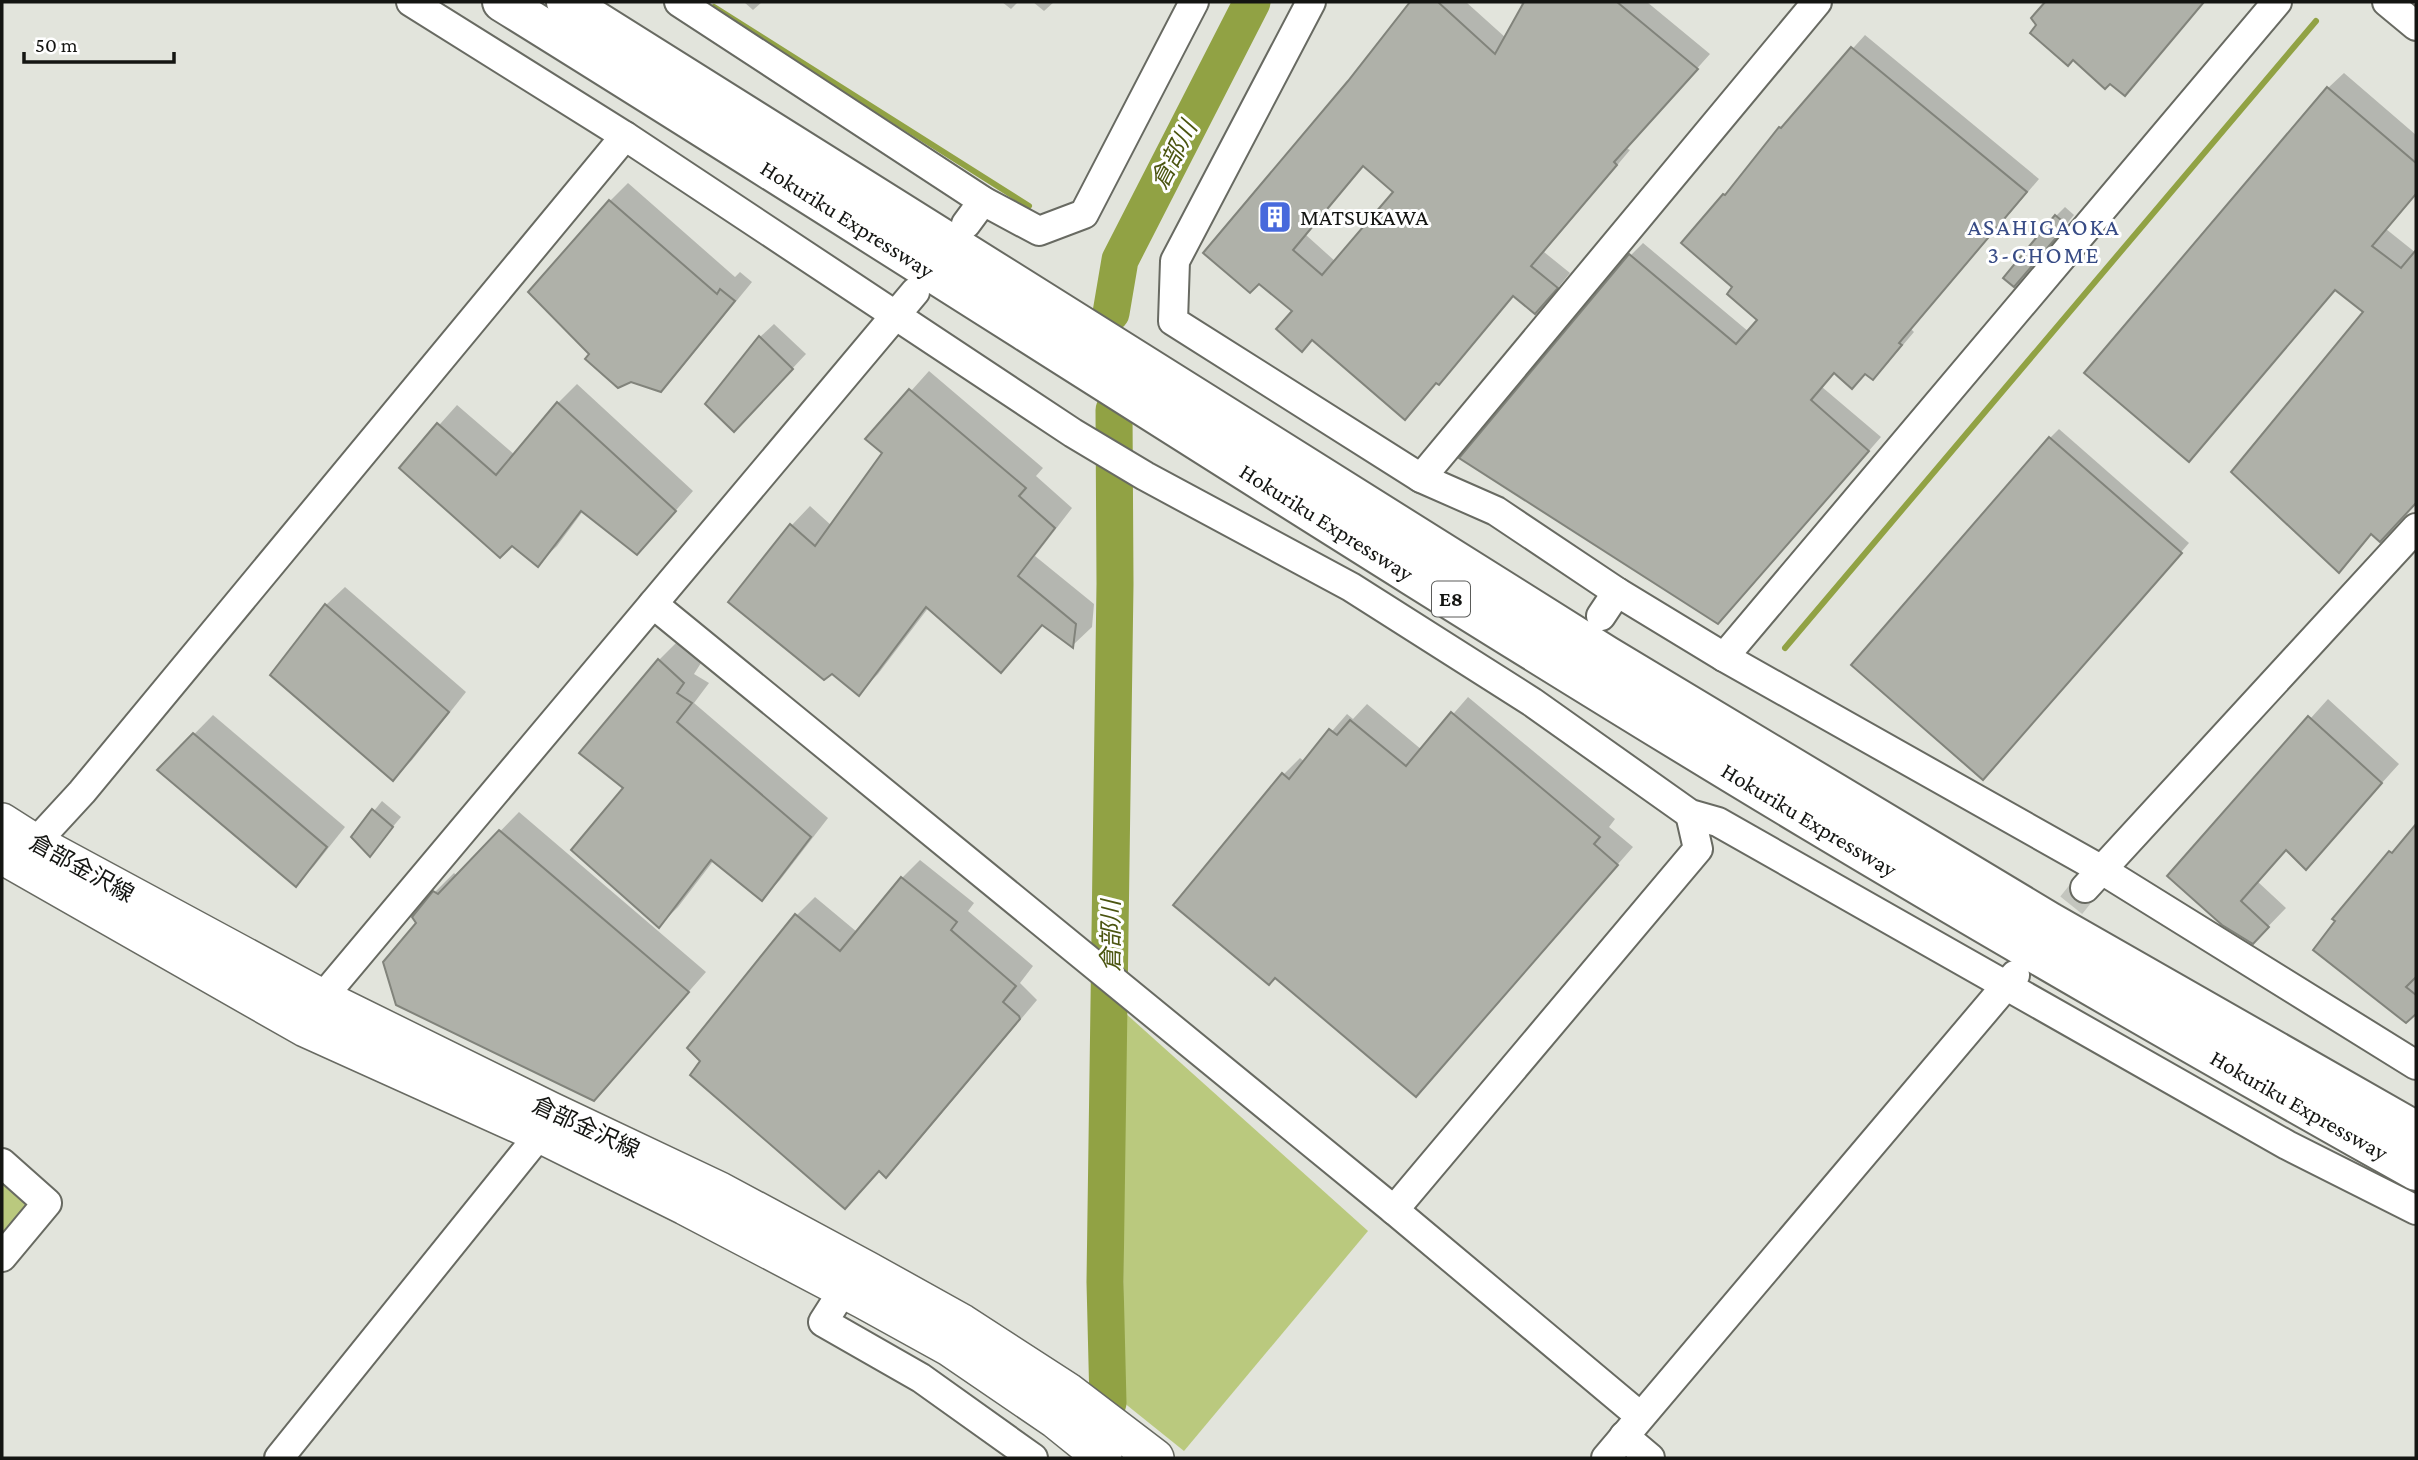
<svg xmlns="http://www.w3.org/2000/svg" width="2418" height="1460" viewBox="0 0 2418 1460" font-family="'Crimson Pro','Noto Sans JP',serif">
<rect width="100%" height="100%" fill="#e2e4dc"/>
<g fill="#bac97e">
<polygon points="1124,1012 1368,1231 1184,1451 1123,1402"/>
<polygon points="2,1168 35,1206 2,1247"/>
</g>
<g fill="#0003" fill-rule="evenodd">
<polygon points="744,2 762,2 753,10"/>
<polygon points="1002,2 1018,2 1011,9"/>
<polygon points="1033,2 1054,2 1044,11"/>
<path d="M 1412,2 L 1466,2 L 1506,38 L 1524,6 L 1518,2 L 1647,2 L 1710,54 L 1626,148 L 1630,150 L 1544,252 L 1570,273 L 1549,299 L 1535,312 L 1514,294 L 1452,369 L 1439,382 L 1437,381 L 1418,404 L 1294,311 L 1259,282 L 1349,82 ZM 1364,165 L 1395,192 L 1336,262 L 1306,235 Z"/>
<polygon points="2046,2 2203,2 2136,82 2038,26 2033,18"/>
<polygon points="1865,35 2039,179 1911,329 1914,332 1886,365 1866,372 1835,372 1822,387 1881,437 1731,609 1630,256 1643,243 1749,332 1759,319 1735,287 1683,243 1737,182 1781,128"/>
<polygon points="2344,73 2416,135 2416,194 2386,229 2416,253 2416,503 2395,525 2372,533 2339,570 2365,312 2336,289 2189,460 2328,88"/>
<polygon points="628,183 735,277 740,272 752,282 679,371 661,390 631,380 592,354 610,201"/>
<polygon points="2065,207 2074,215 2023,276 2056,216"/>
<polygon points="774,324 806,354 748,416 760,337"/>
<polygon points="929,371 1043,468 1036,476 1072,508 1035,556 1094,604 1092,627 1073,645 1044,624 1001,670 929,607 878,674 859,693 730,602 792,525 810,506 832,526 885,452 868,439"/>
<polygon points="577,384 693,491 655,534 583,511 557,546 538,564 401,468 457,405 515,455 558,403"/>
<polygon points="2059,429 2189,543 1992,769 2050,438"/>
<polygon points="345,587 466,692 412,760 393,779 326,605"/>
<polygon points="678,641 701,663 694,674 709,683 694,703 828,818 780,880 761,899 714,860 678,907 659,926 625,788 582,752 659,660"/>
<polygon points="1468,697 1615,819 1609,827 1633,847 1416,1095 1276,976 1175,905 1284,774 1300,758 1305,762 1347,714 1353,719 1367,704 1422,750"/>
<polygon points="2328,699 2399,764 2306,867 2287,849 2258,882 2286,908 2253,942 2169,876"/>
<polygon points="213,715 345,827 314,866 296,885 160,769"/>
<polygon points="382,801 401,817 370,854 353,837"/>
<polygon points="519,812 706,972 594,1099 419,923 435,892 454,873 457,876"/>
<polygon points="2416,825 2416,975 2414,977 2416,979 2416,1012 2406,1021 2334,919"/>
<polygon points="920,860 974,903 968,911 1033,966 1020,983 1037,1000 905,1157 886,1175 702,1061 689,1048 797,915 815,897 857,932 902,878"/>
</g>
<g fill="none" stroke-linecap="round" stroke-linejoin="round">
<g stroke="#91a244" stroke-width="6">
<polyline points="714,7 1029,206"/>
<polyline points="1785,648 2316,21"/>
</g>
<g stroke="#91a244" stroke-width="37">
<polyline points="1111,313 1120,260 1252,2"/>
<polyline points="1092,1447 1108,1403 1105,1282 1115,584 1114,410"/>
</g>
</g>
<g fill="#afb1a9" stroke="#81837b" stroke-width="2" fill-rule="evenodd">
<path d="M 1410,2 L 1438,2 L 1495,54 L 1524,2 L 1617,2 L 1698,69 L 1614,162 L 1617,165 L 1531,266 L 1558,288 L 1535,314 L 1513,296 L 1439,385 L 1436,383 L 1405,420 L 1312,340 L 1302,352 L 1276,329 L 1292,311 L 1259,284 L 1250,293 L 1203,253 L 1348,81 ZM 1363,166 L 1393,192 L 1322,275 L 1293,250 Z"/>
<polygon points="2045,2 2204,2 2125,96 2110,84 2105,89 2073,60 2068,66 2030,33 2036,25 2031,18"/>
<polygon points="1851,47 2027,192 1899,343 1902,345 1873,380 1865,374 1852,389 1834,373 1811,400 1869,451 1718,624 1459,458 1629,254 1736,344 1757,320 1727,294 1732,287 1681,243 1723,194 1725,195 1779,127 1781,128"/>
<polygon points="2327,87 2416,163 2416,194 2372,246 2401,268 2416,250 2416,503 2380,542 2371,534 2339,573 2231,472 2363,312 2335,290 2189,462 2084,373"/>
<polygon points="609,200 717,294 720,289 735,301 661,392 631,382 618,388 585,359 589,354 528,292"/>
<polygon points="2055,215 2067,225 2014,287 2003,278"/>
<polygon points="759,336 793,369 734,432 705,404"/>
<polygon points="909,389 1026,488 1019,496 1055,528 1018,576 1076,624 1073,648 1042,625 1001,673 926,607 859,696 832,674 824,680 728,602 790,524 815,546 882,453 865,439"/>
<polygon points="557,402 676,511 637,555 581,511 538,567 512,546 500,558 399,468 437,423 496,475"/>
<polygon points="2049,437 2182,553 1983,780 1851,665"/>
<polygon points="325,604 449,712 393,781 270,675"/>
<polygon points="658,659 684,683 677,693 692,703 677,722 811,837 762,901 711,860 659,928 571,850 623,788 579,753"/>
<polygon points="1451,712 1600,837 1594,844 1618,865 1416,1097 1275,978 1269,985 1173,905 1282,773 1289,779 1329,729 1337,735 1350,720 1406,766"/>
<polygon points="2308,716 2382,783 2306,870 2286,850 2241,901 2269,927 2253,944 2222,925 2167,876"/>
<polygon points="193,733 327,847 296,887 157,770"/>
<polygon points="372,809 393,827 370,857 351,837"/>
<polygon points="2416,824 2416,977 2406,987 2416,995 2416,1014 2406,1023 2313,950 2335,921 2332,919 2389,851 2392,853"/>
<polygon points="499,830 689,992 594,1101 396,1005 383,962 416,923 412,917 433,891 438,894"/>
<polygon points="901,877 957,922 951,930 1016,986 1003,1002 1019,1016 1020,1019 886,1178 879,1171 845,1209 690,1075 700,1061 687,1048 795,914 840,951"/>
</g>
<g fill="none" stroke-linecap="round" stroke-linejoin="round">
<polyline stroke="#c3c5be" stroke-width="28" stroke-dasharray="28 14" stroke-linecap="butt" points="2045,938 2085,888"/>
<defs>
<g id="minor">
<polyline points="411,2 625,136 1073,433 1145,476 1351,587 1532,702 1690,814 1718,822 2287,1145 2416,1210"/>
<polyline points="679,2 983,201 1039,231 1084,214 1194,2"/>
<polyline points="1311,2 1175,261 1173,321 1421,478 1496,511 1617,592 1724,657 2102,870 2416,1065"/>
<polyline points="2387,2 2416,26"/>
<polyline points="966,224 983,201"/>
<polyline points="1421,478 1817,2"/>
<polyline points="653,604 1394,1210 1640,1416"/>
<polyline points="1601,616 1617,592"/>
<polyline points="1724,657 2277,2"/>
<polyline points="35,843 82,792 625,136"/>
<polyline points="2085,888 2416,528"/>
<polyline points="312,1015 322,998 915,292"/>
<polyline points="2,1163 47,1203 2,1257"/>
<polyline points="1394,1210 1698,849 1690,814"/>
<polyline points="844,1289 823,1322 921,1378 1033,1458"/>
<polyline points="1624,1436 1650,1458"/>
<polyline points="279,1458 540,1134"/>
<polyline points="1606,1458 2015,975"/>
</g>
<g id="major">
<polyline points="2,822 35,843 322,998 551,1111 720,1191 867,1270 962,1323 1067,1391 1155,1458"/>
<polyline points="2,855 305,1028 540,1134 685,1206 864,1300 949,1347 1056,1420 1103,1458"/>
</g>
<g id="highway">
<path id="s1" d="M 502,2 C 939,273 1370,556 1811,821 C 2011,941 2213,1057 2416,1171"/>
<polyline points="566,2 1606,655 2050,922 2416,1131"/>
</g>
</defs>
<use href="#minor" stroke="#686a62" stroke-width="32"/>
<use href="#major" stroke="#686a62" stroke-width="40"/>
<use href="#highway" stroke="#686a62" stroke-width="42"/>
<use href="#minor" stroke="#fff" stroke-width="28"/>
<use href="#major" stroke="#fff" stroke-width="37"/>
<use href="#highway" stroke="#fff" stroke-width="38"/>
</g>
<defs>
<symbol id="building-square" viewBox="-11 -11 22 22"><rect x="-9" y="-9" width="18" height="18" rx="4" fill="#4769dc" stroke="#fff"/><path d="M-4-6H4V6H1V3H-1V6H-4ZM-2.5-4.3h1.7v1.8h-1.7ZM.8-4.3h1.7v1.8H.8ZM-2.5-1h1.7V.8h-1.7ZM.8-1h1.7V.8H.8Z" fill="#fff"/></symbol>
</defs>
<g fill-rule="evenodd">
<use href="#building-square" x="1256" y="198" width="38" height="38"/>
</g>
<g text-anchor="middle" stroke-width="6" stroke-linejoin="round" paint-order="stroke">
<rect fill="#fff" stroke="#5a5b59" stroke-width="2" x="1432" y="581.5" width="38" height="35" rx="5"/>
<g font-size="21" font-weight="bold" fill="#141512">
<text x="1451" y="606">E8</text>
</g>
<g font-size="23" fill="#141512" stroke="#fff" text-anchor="start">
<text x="1300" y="225">MATSUKAWA</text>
</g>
<g font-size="23" fill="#141512" stroke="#fff">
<text dy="8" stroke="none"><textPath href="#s1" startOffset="408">Hokuriku Expressway</textPath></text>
<text dy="8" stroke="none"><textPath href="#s1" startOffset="975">Hokuriku Expressway</textPath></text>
<text dy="8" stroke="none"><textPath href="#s1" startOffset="1542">Hokuriku Expressway</textPath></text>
<text transform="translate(82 868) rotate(29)" y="8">倉部金沢線</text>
<text dy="8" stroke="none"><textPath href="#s1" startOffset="2109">Hokuriku Expressway</textPath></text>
<text transform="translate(586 1127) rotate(25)" y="8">倉部金沢線</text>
</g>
<g font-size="24" font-style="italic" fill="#4b5510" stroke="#fff">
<text transform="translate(1174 155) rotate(-63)" y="8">倉部川</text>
<text transform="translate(1111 936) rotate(-90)" y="8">倉部川</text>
</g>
<g font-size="24" letter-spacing="2" fill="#374b85" stroke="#fff">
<text x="2044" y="235">ASAHIGAOKA<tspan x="2044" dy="28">3-CHOME</tspan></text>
</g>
</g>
<rect width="2418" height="1460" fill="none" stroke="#141512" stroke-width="7"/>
<path d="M24 52v10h150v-10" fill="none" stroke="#141512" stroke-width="3.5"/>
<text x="35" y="52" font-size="21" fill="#141512" stroke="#ffffff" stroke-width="5" paint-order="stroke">50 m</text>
</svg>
